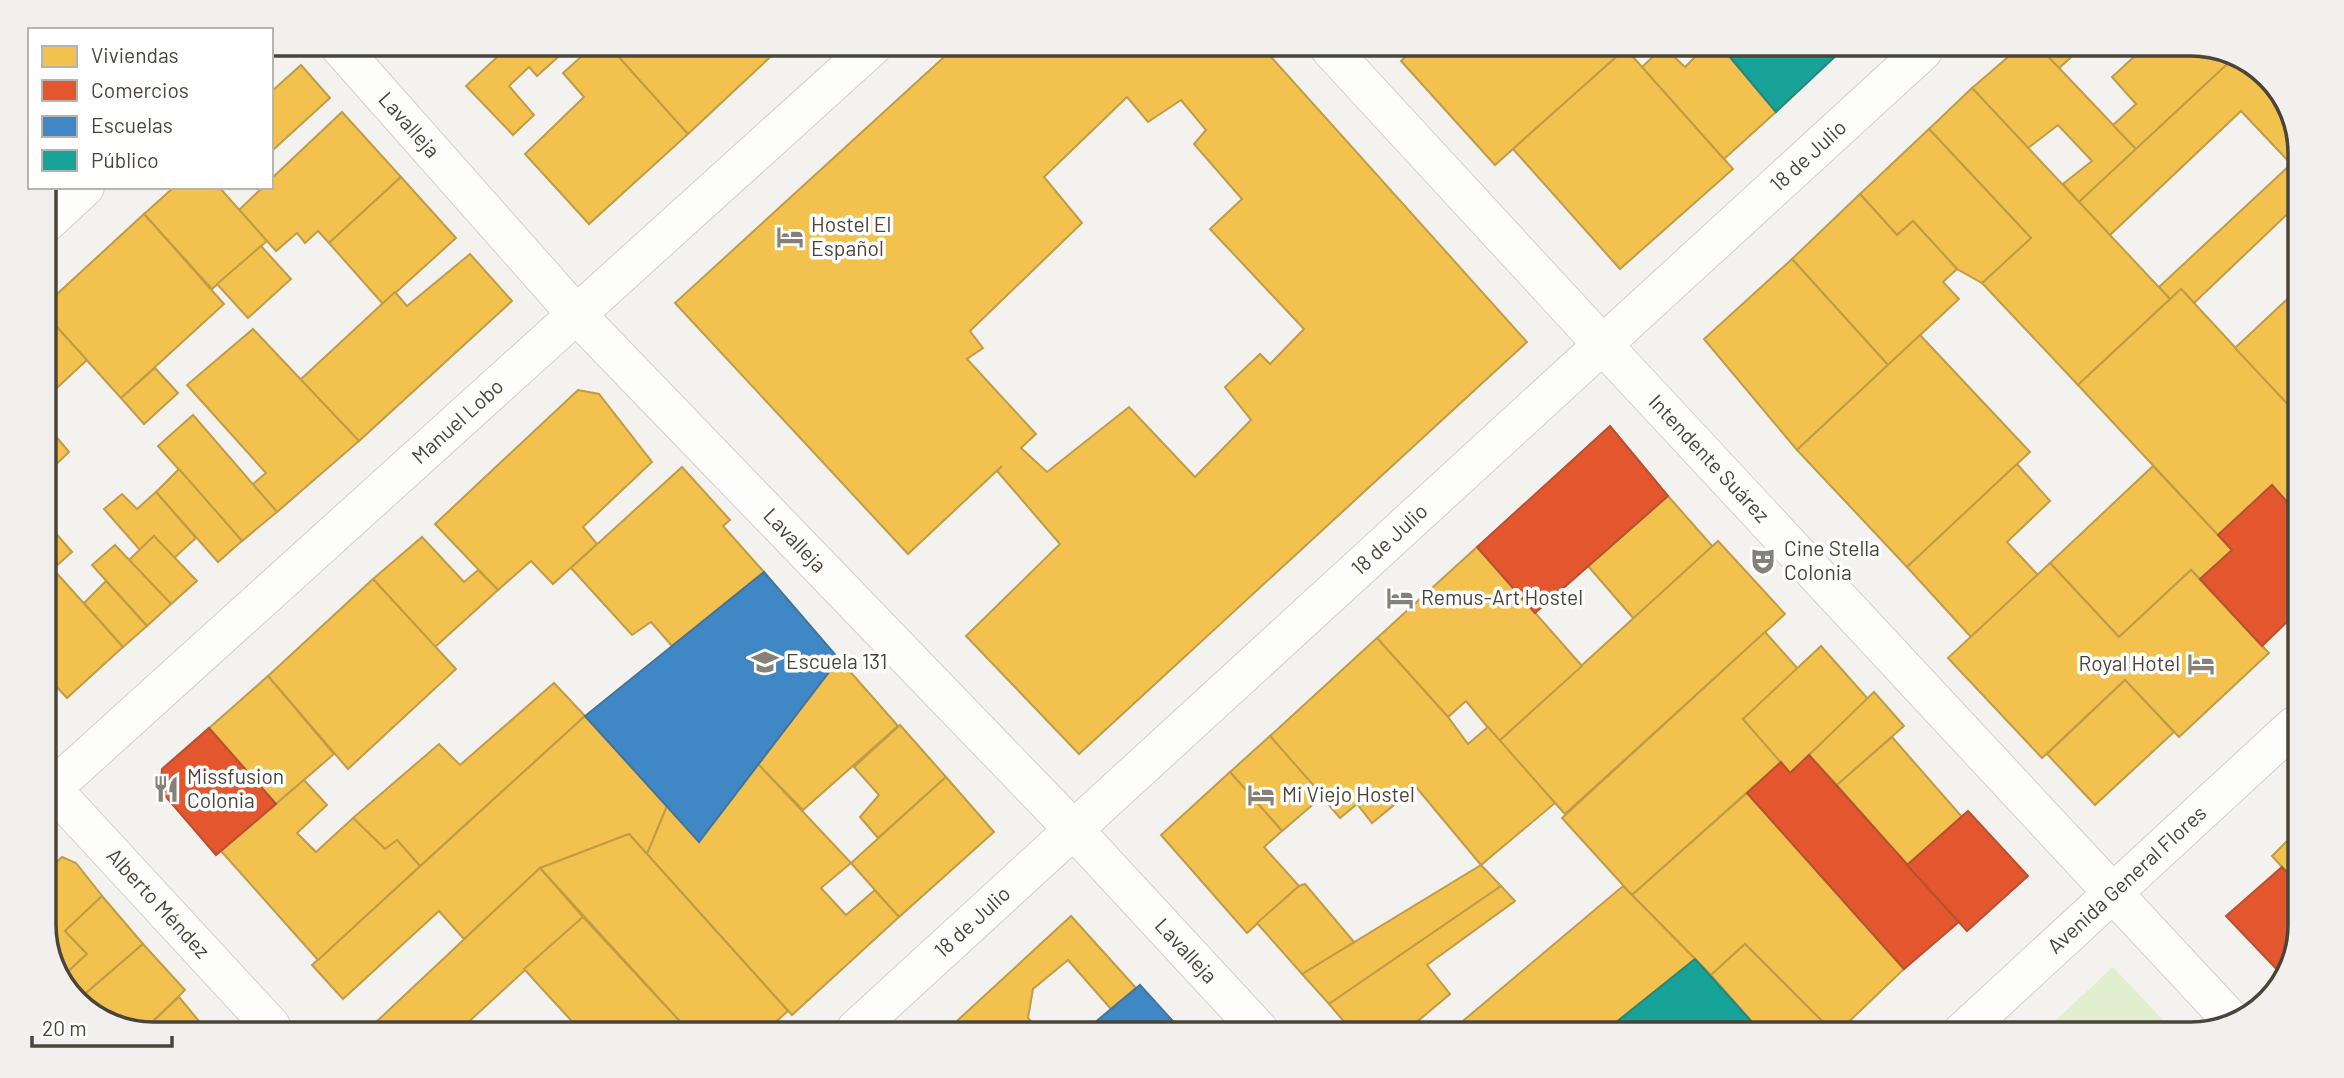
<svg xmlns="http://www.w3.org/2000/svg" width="2344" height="1078" viewBox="0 0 2344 1078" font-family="Barlow,sans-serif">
<rect width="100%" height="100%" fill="#f4f2ee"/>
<polygon fill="#e1eecf" points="2113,967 2176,1034 2041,1034"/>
<g fill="#f2c14e" stroke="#c09c48" stroke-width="2" fill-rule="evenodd">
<polygon points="510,45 563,45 567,49 537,76 529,67 509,86 534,115 513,135 466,86"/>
<polygon points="593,46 609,46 688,134 589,224 525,154 584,97 563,73"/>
<polygon points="609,46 782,46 688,134"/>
<path d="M 955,47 L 1263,48 L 1527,342 L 1079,754 L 966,636 L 1060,544 L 997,471 L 1002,466 L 908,554 L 675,303 ZM 1127,97 L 1148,122 L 1181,100 L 1206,130 L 1194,144 L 1242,199 L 1210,229 L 1304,329 L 1270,364 L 1260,354 L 1225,387 L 1251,420 L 1195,477 L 1129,407 L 1047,472 L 1021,448 L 1036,434 L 967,359 L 983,348 L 970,331 L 1082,223 L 1044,177 Z"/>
<polygon points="1413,49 1543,50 1624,50 1495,165 1401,61"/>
<polygon points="1624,50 1627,50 1733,169 1620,269 1513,149"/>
<polygon points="1660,50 1667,50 1685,67 1702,50 1724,50 1776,112 1724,159 1642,67"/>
<polygon points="2015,51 2043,51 2136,149 2079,202 2063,184 2092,161 2058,125 2028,148 1972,88"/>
<polygon points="2043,51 2077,52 2059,68"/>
<polygon points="2133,52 2233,52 2237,55 2136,149 2113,125 2136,104 2112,77 2136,55"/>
<polygon points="2237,55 2263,77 2284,99 2300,146 2299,203 2194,303 2181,289 2170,299 2159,287 2291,164 2241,111 2110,235 2079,202"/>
<polygon points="301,65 330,98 273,150 271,92"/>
<polygon points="1972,88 2170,299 2078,385 1982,283 2031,238 1929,129"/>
<polygon points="342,112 401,177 329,243 318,231 305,243 297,233 276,251 239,210 263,187 271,187 271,179"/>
<polygon points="1929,129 2031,238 1982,283 1957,269 1913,221 1897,235 1860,194"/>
<polygon points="401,177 456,238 383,304 329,243"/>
<polygon points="174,187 219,187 267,241 212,289 144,214"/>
<polygon points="1860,194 1897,235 1913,221 1957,269 1943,282 1959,299 1888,365 1792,259"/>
<polygon points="144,214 224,304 121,398 44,313 44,306"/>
<polygon points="261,246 291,279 248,318 217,284"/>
<polygon points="470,254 512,301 359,441 300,380 395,292 407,306"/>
<polygon points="1792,259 1888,365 1797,450 1704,339"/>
<polygon points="2181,289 2297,414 2296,512 2272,485 2218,535 2078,385"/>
<polygon points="2297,290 2299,291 2297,414 2235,348"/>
<polygon points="44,313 87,360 44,400"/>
<polygon points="253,329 359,441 277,512 253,484 266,473 187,385"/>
<polygon points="1920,335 2030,452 1907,567 1797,450"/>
<polygon points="155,368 178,393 144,424 121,398"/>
<polygon points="578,390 599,394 652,462 583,527 597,544 553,584 531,561 498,590 435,524"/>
<polygon points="193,415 277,512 242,541 158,446"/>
<polygon points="44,422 69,452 44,476"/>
<polygon points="2017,464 2050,501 2007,542 2038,575 1971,637 1907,567"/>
<polygon points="2153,466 2232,550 2200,579 2191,570 2119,637 2050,563"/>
<polygon points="682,467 730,520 723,526 764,572 672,646 651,622 632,635 571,568"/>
<polygon points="179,469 242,541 218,562 156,492"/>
<polygon points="156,492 196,538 174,558 154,536 140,550 104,509 122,494 137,509"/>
<polygon points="1668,496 1713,547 1634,619 1588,566"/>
<polygon points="46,522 72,552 44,577 44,524"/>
<polygon points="154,536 197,581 171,604 129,560"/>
<polygon points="422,537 464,582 478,570 498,590 435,647 373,579"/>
<polygon points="1718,541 1785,614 1565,814 1499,741"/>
<polygon points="115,545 171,604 147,626 92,565"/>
<polygon points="1477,547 1582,666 1499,741 1466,701 1448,717 1377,638"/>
<polygon points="2050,563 2119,637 2191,570 2269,653 2179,737 2125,680 2042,758 1948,658"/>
<polygon points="53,569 123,647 67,698 44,673 44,577"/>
<polygon points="373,579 456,669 348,769 268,676"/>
<polygon points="106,581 147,626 123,647 84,603"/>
<polygon points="1765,632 1798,669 1743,719 1781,762 1632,895 1562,818"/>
<polygon points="1377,638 1448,717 1468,744 1488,727 1555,803 1481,865 1416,787 1372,823 1357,804 1340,818 1270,736"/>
<polygon points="1821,646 1868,699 1790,773 1743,719"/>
<polygon points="839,659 898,726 803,810 758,764"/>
<polygon points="268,676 334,754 276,804 209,728"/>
<polygon points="2125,680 2174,732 2095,805 2047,754"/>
<polygon points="554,683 585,716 420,866 397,840 385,849 353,818 439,744 460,765"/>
<polygon points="1874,692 1904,726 1837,785 1809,755"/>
<polygon points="585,716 667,806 647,854 629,834 540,868 464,939 439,911 343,999 312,965"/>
<polygon points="900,725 946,777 878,838 860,817 879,795 854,767"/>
<polygon points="1270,736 1323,796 1282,831 1230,772"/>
<polygon points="1892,737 1962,817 1907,865 1837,785"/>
<polygon points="758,764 851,863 821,888 846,915 875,890 899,917 792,1015 647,854 667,806 699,842"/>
<polygon points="1230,772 1282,831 1264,847 1299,886 1247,933 1161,835"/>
<polygon points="946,777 994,832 899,917 851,863"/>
<polygon points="304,780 327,805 297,833 316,852 353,818 385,849 397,840 420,866 318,960 221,851"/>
<polygon points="1747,793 1904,969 1837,1033 1834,1033 1745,944 1711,975 1632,895"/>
<polygon points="629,834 788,1011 769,1028 686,1028 540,868"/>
<polygon points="2293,835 2293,879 2272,856"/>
<polygon points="62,857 76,863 102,896 65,931 87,954 61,978 44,933 44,874"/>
<polygon points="1481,865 1501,886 1329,1004 1302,974"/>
<polygon points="540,868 583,917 463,1027 376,1027 374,1024"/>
<polygon points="1305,884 1354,942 1302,974 1257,923 1299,886"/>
<polygon points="1501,886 1515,901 1427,965 1450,994 1406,1031 1352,1031 1329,1004"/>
<polygon points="1623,886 1695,959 1604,1032 1451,1031"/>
<polygon points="102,896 143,944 78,1000 66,991 61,978 87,954 65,931"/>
<polygon points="1071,916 1136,988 1111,1009 1068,960 1033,989 1028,1018 1039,1030 966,1029 958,1020"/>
<polygon points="583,917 686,1028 578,1028 524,969"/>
<polygon points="143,944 185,990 148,1026 111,1026 78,1000"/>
<polygon points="1745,944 1834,1033 1761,1032 1711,975"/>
<polygon points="179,997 203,1026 148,1026"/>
</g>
<g fill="#e4572e" stroke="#b65131" stroke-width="2">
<polygon points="1610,426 1668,496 1535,613 1477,547"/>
<polygon points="2272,485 2296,512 2295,614 2262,646 2200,579 2232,550 2218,535"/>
<polygon points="209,728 276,804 216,855 160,790 162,769"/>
<polygon points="1809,755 1959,922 1904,969 1747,793 1781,762 1790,773"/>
<polygon points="1968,811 2028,876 1967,931 1907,865"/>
<polygon points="2282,867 2293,879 2292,967 2284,977 2226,916"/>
</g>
<g fill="#3f88c5" stroke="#43749b" stroke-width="2">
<polygon points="764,572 839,659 699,842 585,716"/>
<polygon points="1140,985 1181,1030 1099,1030 1093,1024"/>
</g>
<g fill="#17a398" stroke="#27867c" stroke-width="2">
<polygon points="1724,50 1841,51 1776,112"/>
<polygon points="1695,959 1761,1032 1604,1032"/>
</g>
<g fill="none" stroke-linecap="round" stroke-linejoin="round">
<defs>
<g id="minor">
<path id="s1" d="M 338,45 L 576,314 L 1073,829 L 1259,1030"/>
<path id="s2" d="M 1330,49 L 1602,344 L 2233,1022"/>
<polyline points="44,225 85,187"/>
<path id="s3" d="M 44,780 L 271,1026"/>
<path id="s4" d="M 44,796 L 872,47"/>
<path id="s5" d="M 856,1029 L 1923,51"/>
<path id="s6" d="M 1961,1033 L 2294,726"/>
</g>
</defs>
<use href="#minor" stroke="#d2d0cb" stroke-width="40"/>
<use href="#minor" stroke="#fdfdfc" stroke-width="38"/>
</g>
<defs>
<symbol id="hotel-bare" viewBox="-9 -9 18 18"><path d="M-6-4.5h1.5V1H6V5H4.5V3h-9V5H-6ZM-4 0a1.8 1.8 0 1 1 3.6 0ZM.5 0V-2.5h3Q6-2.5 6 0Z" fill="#868178" stroke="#fff" stroke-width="2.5" paint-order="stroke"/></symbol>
<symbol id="theatre-bare" viewBox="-9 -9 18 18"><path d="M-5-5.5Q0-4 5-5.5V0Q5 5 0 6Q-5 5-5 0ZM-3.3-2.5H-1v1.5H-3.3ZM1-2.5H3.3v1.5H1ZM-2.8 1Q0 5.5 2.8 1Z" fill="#868178" stroke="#fff" stroke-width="2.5" paint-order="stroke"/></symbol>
<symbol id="school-bare" viewBox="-9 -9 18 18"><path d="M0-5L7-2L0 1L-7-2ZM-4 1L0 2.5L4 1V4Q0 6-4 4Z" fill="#868178" stroke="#fff" stroke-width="2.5" paint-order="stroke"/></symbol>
<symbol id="restaurant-bare" viewBox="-9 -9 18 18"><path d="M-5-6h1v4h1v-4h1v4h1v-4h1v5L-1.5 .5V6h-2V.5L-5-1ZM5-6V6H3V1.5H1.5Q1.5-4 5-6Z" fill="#868178" stroke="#fff" stroke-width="2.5" paint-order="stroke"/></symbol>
</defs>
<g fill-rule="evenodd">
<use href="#hotel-bare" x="771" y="218" width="38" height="38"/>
<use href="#theatre-bare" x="1744" y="542" width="38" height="38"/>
<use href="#hotel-bare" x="1381" y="579" width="38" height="38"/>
<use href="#school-bare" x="746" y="643" width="38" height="38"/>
<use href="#hotel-bare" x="2182" y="645" width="38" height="38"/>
<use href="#restaurant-bare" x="147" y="770" width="38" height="38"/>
<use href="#hotel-bare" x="1242" y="776" width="38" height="38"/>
</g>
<g text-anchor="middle" stroke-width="7" stroke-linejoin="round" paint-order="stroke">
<g font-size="21" fill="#4b4439" stroke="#fff">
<text dy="7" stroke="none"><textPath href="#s1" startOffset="107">Lavalleja</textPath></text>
<text dy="7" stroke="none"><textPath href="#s5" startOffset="1292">18 de Julio</textPath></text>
<text dy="7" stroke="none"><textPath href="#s4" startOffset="558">Manuel Lobo</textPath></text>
<text dy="7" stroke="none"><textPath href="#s2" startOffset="558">Intendente Suárez</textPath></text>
<text dy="7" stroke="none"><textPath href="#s5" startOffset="724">18 de Julio</textPath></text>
<text dy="7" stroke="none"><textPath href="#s1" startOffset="674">Lavalleja</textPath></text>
<text dy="7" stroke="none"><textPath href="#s6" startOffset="226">Avenida General Flores</textPath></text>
<text dy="7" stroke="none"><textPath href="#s3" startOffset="168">Alberto Méndez</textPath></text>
<text dy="7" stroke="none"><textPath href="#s5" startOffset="158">18 de Julio</textPath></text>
<text dy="7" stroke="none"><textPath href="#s1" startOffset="1241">Lavalleja</textPath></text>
</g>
<g font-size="21" fill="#4b4439" stroke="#fff" text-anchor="start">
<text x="811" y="232">Hostel El<tspan x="811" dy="24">Español</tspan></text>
<text x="1784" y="556">Cine Stella<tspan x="1784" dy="24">Colonia</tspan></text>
<text x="1421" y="605">Remus-Art Hostel</text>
<text x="786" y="669">Escuela 131</text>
<text x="2180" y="671" text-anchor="end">Royal Hotel</text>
<text x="187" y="784">Missfusion<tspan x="187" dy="24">Colonia</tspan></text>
<text x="1282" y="802">Mi Viejo Hostel</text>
</g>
</g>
<path d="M0 0H2344V1078H0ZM153 56H2191A97 97 0 0 1 2288 153V925A97 97 0 0 1 2191 1022H153A97 97 0 0 1 56 925V153A97 97 0 0 1 153 56Z" fill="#f1f0ef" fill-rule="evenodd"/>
<path fill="none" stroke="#4b4439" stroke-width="3.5" d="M153 56H2191A97 97 0 0 1 2288 153V925A97 97 0 0 1 2191 1022H153A97 97 0 0 1 56 925V153A97 97 0 0 1 153 56Z"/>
<rect x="28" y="28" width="245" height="161" fill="#ffffff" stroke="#b7b4b0" stroke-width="2"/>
<rect x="42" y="46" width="35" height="21" fill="#f2c14e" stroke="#b7b4b0" stroke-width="2"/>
<text x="91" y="63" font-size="21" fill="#4b4439">Viviendas</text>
<rect x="42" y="80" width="35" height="21" fill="#e4572e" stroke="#b7b4b0" stroke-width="2"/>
<text x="91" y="98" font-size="21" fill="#4b4439">Comercios</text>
<rect x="42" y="116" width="35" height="21" fill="#3f88c5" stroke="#b7b4b0" stroke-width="2"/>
<text x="91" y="133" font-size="21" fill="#4b4439">Escuelas</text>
<rect x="42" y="150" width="35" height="21" fill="#17a398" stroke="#b7b4b0" stroke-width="2"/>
<text x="91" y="168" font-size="21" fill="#4b4439">Público</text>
<path d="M32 1036v10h140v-10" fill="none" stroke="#4b4439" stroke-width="3.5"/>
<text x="42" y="1036" font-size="21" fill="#4b4439" stroke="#ffffff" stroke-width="5" paint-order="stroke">20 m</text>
</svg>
